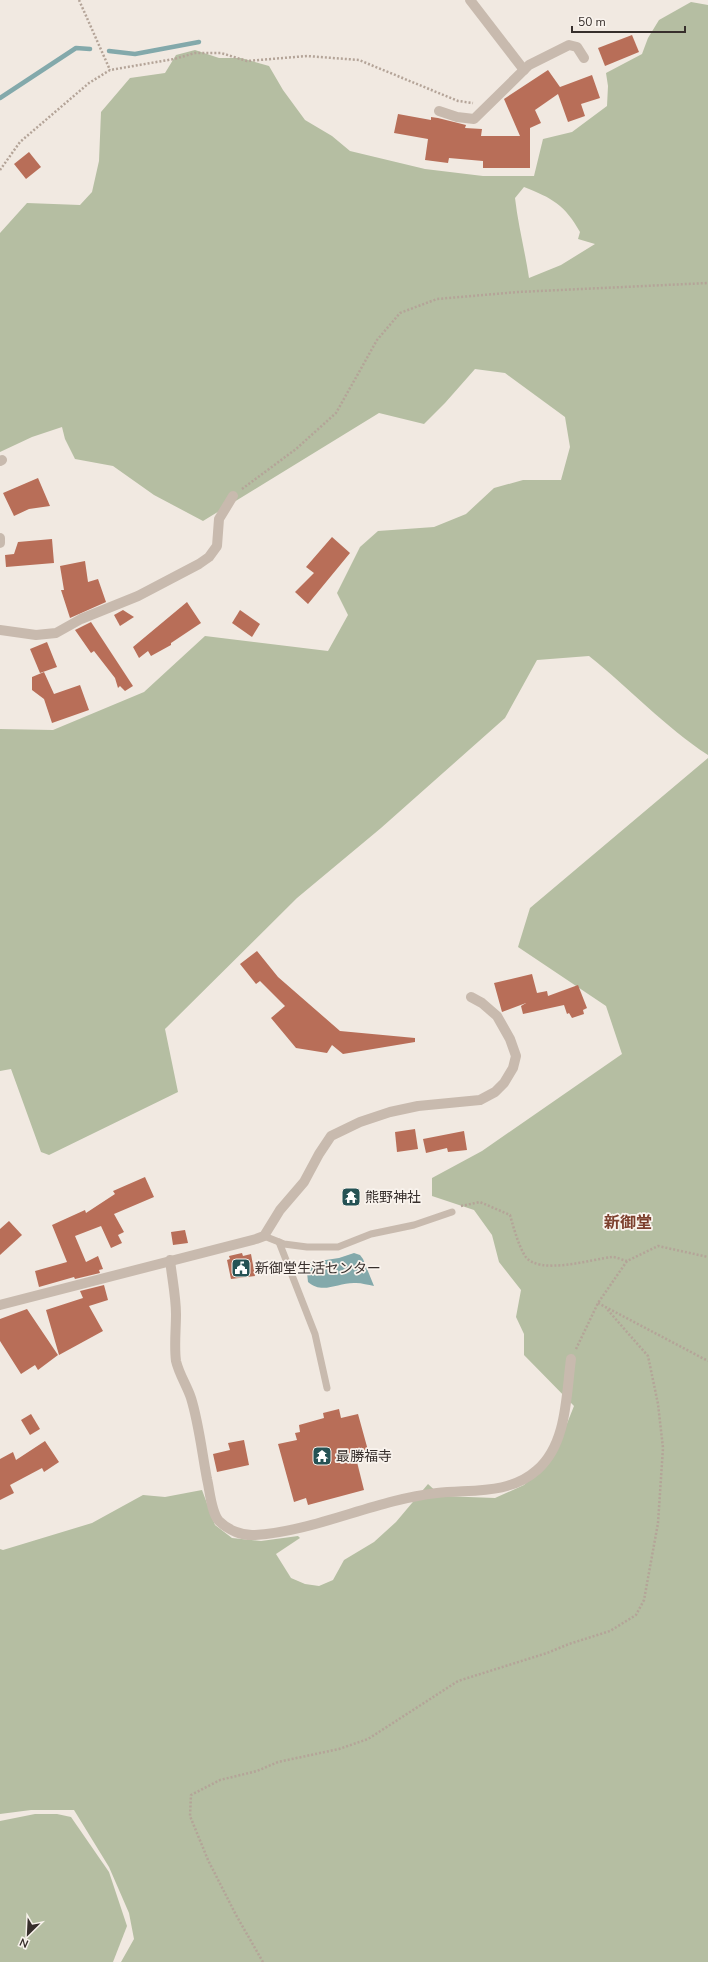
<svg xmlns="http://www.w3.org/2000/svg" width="708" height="1962" viewBox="0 0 708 1962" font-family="'Nunito Sans','Noto Sans JP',sans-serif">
<rect width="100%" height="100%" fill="#f1e9e1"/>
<g fill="#b5bea2" fill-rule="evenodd">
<path d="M 691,2 L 708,5 L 708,755 C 665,727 629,688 589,656 L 537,660 L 505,718 L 381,828 L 297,898 L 165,1029 L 178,1092 L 49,1155 L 41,1152 L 11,1069 L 0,1071 L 0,729 L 53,730 L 144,692 L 205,636 L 328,651 L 348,615 L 337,593 L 360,547 L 378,531 L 434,527 L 466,514 L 494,488 L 523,480 L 561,480 L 570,447 L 565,417 L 505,373 L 475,369 L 445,403 L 424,424 L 379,413 L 203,521 L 154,495 L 113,466 L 75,459 L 65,439 L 62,427 L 32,437 L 0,452 L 0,233 L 27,203 L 80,205 L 92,192 L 99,161 L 101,112 L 130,78 L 165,73 L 176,55 L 195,50 L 219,58 L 241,58 L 269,66 L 283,90 L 305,120 L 332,136 L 350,151 L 425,169 L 483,176 L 534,176 L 543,139 L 572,132 L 607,106 L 608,86 L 606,73 L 642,54 L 648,38 L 659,20 ZM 524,187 C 552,198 565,205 580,232 L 578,239 L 595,244 L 561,265 L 529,278 C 525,251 518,225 515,198 Z"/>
<polygon points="708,758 708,1962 121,1962 134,1939 129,1913 109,1867 74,1810 31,1810 0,1814 0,1549 3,1550 92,1523 143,1495 165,1497 202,1490 215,1525 232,1538 261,1541 298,1536 300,1538 276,1554 291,1578 305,1584 319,1586 333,1580 344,1560 374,1542 396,1522 428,1484 441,1496 495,1498 524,1485 554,1456 574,1406 524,1355 524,1334 516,1317 521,1290 499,1262 492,1235 474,1210 432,1196 432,1178 482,1151 622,1054 606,1006 518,947 530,908"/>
<polygon points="35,1814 57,1814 71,1817 109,1872 127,1926 113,1962 0,1962 0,1821"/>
</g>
<path fill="#83a9ab" d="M 354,1253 L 360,1255 L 363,1259 L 374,1286 C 368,1285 362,1283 356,1283 C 338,1282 323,1295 308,1282 L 306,1263 L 339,1258 Z"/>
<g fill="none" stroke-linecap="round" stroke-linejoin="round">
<g stroke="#83a9ab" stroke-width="4.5">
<polyline points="109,51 135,54 199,42"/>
<polyline points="0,98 76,48 90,49"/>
</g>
</g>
<g fill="#b86e58">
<polygon points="632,35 639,52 605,66 598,48"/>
<polygon points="548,70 560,87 592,75 600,98 581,104 585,116 568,122 558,94 535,110 541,123 530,128 530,168 483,168 483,161 449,158 448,163 425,160 428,139 394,133 398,114 431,120 431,117 438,118 466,125 465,128 482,129 481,136 520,136 504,99"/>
<polygon points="29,152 41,167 26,179 14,164"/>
<polygon points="38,478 50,506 29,509 14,516 3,493"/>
<polygon points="332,537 350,553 308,604 295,592 314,573 306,567"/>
<polygon points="52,539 54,563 6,567 5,555 14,554 18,542"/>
<polygon points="85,561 88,582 98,579 106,602 70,618 61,590 64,590 60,566"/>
<polygon points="187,602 201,623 171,643 171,645 151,656 148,651 139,658 133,647"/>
<polygon points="123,610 134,617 120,626 114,615"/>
<polygon points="240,610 260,624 252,637 232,623"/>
<polygon points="91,622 133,686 125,691 120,686 118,688 115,678 94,651 91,653 75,630"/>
<polygon points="47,642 57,667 40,673 30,649"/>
<polygon points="44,672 54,694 80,685 89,710 52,723 44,699 32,690 32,677"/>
<polygon points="257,951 278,977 340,1031 415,1038 415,1042 343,1054 332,1045 327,1053 296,1048 271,1018 285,1006 260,981 256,984 240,964"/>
<polygon points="532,974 537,993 547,991 548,996 578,985 587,1008 583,1010 584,1014 572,1018 569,1013 567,1014 564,1005 523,1014 521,1006 526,1003 502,1012 494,983"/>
<polygon points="415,1129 418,1149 397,1152 395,1132"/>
<polygon points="464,1131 467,1150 448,1152 447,1148 426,1153 423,1139"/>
<polygon points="145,1177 154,1197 114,1214 124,1232 118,1235 122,1243 111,1248 101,1226 75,1236 86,1262 98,1256 103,1269 99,1270 100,1273 75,1279 74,1277 39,1287 35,1271 67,1262 52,1225 85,1210 86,1213 115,1194 113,1191"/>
<polygon points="9,1221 22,1235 0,1255 0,1229"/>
<polygon points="185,1230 188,1243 173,1245 171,1232"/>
<polygon points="242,1253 243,1256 251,1254 255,1276 231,1279 227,1260 230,1259 229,1256"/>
<polygon points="104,1285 108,1300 89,1306 103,1331 59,1355 46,1310 83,1298 80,1291"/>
<polygon points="27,1309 58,1355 38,1370 35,1365 21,1374 0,1341 0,1319"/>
<polygon points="339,1409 341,1418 358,1414 369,1454 356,1458 364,1490 308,1505 306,1498 294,1502 278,1444 297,1440 295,1433 300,1432 299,1425 324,1418 323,1413"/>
<polygon points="31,1414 40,1429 30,1435 21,1420"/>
<polygon points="244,1440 249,1465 217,1472 213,1454 230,1450 228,1443"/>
<polygon points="45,1441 59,1462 44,1472 42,1468 10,1485 14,1493 0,1500 0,1459 13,1452 16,1460"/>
</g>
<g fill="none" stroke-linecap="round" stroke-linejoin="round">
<g stroke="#b4a498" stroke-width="2.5" stroke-dasharray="2 2" stroke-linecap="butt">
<polyline points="79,0 110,70"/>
<polyline points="0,170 20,142 89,83 110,70 174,59 195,53 221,53 247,61 307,56 359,60 458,101 473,103"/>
<polyline points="242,489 296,449 336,413 377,340 400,313 437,299 518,292 708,283"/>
<path d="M 461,1206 L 480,1202 L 510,1215 C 514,1229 518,1244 525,1256 C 539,1276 592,1259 612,1257 C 617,1257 622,1260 627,1261"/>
<polyline points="598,1303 708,1361"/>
<polyline points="576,1349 598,1303 627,1261 658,1246 708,1257"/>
<polyline points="263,1962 236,1915 208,1860 190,1816 191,1795 220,1780 257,1771 278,1762 339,1749 368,1739 458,1681 547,1653 569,1644 610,1631 636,1615 644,1600 658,1523 663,1448 658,1404 648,1356 606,1308"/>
</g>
<g stroke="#c8baae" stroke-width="7">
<polyline points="264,1236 284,1244 307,1247 338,1247 371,1234 414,1225 452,1212"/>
<polyline points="279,1242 315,1334 327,1388"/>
</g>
<g stroke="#c8baae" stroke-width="10">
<polyline points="470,0 524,70"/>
<polyline points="439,111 457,117 474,119 529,65 569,45 577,47 584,58"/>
<polyline points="0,461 2,460"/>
<polyline points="0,538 0,543"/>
<polyline points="0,630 36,635 56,633 81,619 138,596 199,564 209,557 217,546 219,519 233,496"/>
<path d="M 170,1260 C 172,1278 176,1297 176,1314 C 176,1330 174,1346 176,1361 C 179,1374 187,1386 191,1398 C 199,1424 202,1453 207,1479 C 210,1491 211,1512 219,1521 C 228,1530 242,1536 255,1535 C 317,1531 374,1500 437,1493 C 471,1489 509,1495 537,1470 C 567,1444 566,1396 571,1359"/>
<polyline points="0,1305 256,1239 264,1236 280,1210 304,1182 319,1154 331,1136 360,1122 390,1112 418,1106 480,1100 495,1092 504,1083 513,1068 516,1056 510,1039 497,1016 482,1003 471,997"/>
</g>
</g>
<defs>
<symbol id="temple-square" viewBox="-11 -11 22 22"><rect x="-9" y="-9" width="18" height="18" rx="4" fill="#255254" stroke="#f9f3ed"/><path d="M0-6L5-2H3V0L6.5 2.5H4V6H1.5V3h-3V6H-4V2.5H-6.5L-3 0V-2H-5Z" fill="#fff"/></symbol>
<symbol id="civic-square" viewBox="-11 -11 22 22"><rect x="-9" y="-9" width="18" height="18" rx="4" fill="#255254" stroke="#f9f3ed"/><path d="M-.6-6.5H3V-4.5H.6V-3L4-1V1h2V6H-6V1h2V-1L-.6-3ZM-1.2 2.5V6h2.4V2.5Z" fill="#fff"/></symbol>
</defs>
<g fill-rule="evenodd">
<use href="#temple-square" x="340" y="1186" width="22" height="22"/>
<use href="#civic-square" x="230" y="1257" width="22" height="22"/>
<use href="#temple-square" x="311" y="1445" width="22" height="22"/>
</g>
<g text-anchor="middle" stroke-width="3.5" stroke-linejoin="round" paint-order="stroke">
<g font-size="14" fill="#372f2c" stroke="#f9f3ed" text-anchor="start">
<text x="365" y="1202">熊野神社</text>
<text x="255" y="1273">新御堂生活センター</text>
<text x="336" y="1461">最勝福寺</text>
</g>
<g font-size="16" font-weight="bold" fill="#7d402e" stroke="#f9f3ed">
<text x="628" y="1228">新御堂</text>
</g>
</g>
<g transform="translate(28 1934) rotate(204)" stroke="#f9f3ed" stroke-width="3" paint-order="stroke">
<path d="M0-3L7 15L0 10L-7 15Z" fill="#372f2c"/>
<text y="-6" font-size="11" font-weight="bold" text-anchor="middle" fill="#372f2c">N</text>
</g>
<path d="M572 26v6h113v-6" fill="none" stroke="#372f2c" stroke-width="2"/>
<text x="578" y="26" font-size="12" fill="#372f2c" stroke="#f9f3ed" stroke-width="3" paint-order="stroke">50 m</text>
</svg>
